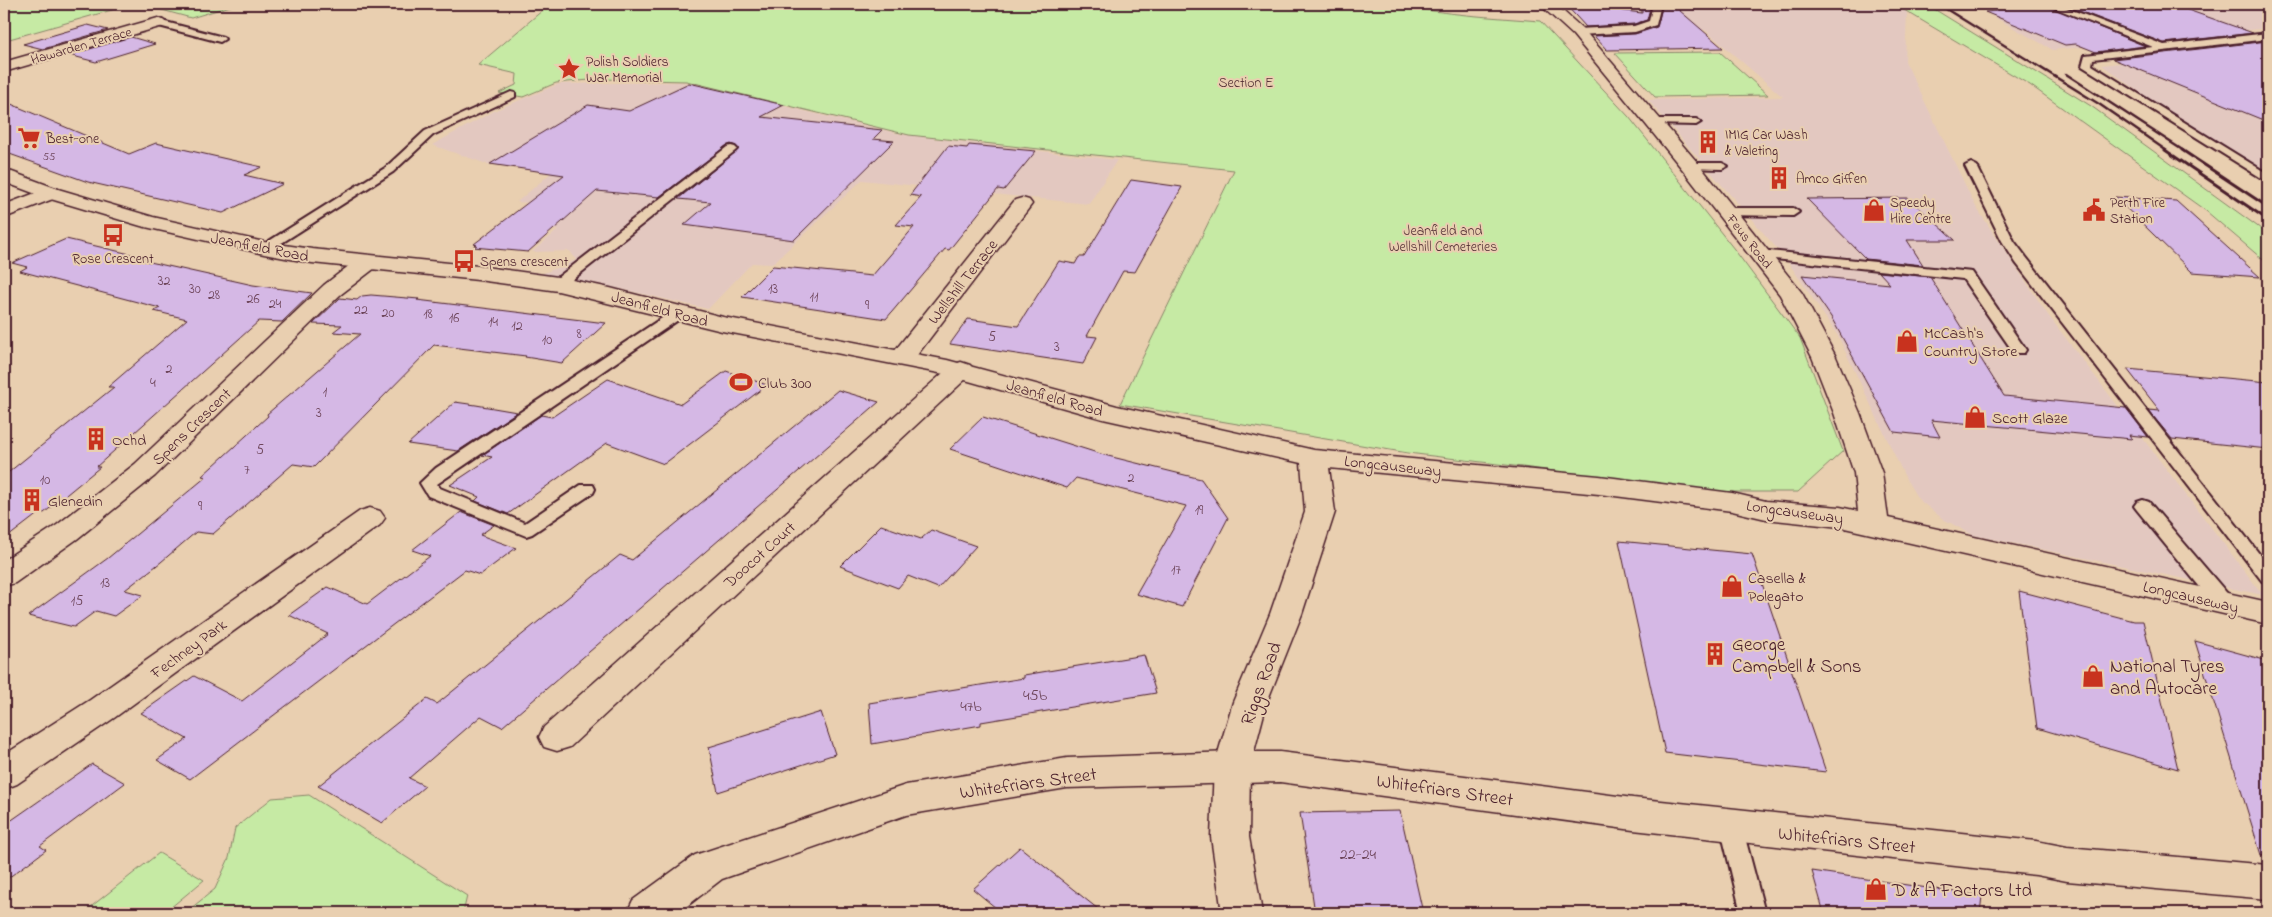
<svg xmlns="http://www.w3.org/2000/svg" width="2272" height="917" viewBox="0 0 2272 917" font-family="'Indie Flower',sans-serif">
<rect width="100%" height="100%" fill="#e9cfb0"/>
<filter id="ink" filterUnits="userSpaceOnUse"><feTurbulence type="fractalNoise" baseFrequency=".02" numOctaves="2"/><feDisplacementMap in="SourceGraphic" scale="10" xChannelSelector="R" yChannelSelector="G"/><feConvolveMatrix kernelMatrix="1 2 1 2 8 2 1 2 1" color-interpolation-filters="sRGB"/></filter>
<g filter="url(#ink)">
<g fill="#e3c8c0">
<polygon points="1562,4 1894,4 1907,11 1905,61 1976,207 2048,315 2263,595 1973,535 1943,519 1918,499 1906,479 1838,336 1786,259 1648,100 1783,97 1705,30 1590,30"/>
<polygon points="1971,4 2268,4 2268,28 2053,50"/>
<polygon points="2268,47 2268,184 2102,65"/>
<polygon points="682,82 905,135 1117,160 1089,204 862,180 772,264 752,263 708,309 595,283 539,275 576,260 570,251 532,252 558,230 536,230 566,205 517,202 551,173 487,164 432,145 496,110 559,84"/>
</g>
<g fill="#c6eaa4" stroke="#888468">
<polygon points="4,4 133,4 6,40 4,39"/>
<polygon points="140,4 237,4 191,18"/>
<path d="M 550,4 L 1396,4 C 1443,15 1492,17 1540,21 L 1629,117 L 1734,249 L 1800,338 L 1843,451 L 1798,492 L 1726,492 L 1408,453 L 1120,404 L 1234,170 L 909,135 L 686,81 L 601,79 L 556,83 L 523,97 L 499,93 L 516,85 L 517,74 L 478,65 Z"/>
<polygon points="1894,4 1926,4 2091,106 2268,234 2268,264 2206,211 2030,85"/>
<polygon points="1720,52 1768,95 1655,97 1615,53"/>
<polygon points="309,795 467,896 463,913 185,913 215,889 229,858 235,828 272,798"/>
<polygon points="159,853 204,880 164,913 83,913"/>
</g>
<g fill="#d5b8e5" stroke="#4a1f2b">
<polygon points="1565,4 1642,13 1642,4 1651,4 1647,20 1634,24 1586,27"/>
<polygon points="1663,4 1672,4 1723,48 1607,50 1594,36 1635,34 1657,27"/>
<polygon points="1981,4 2043,4 2145,46 2096,52 2076,44 2065,45 1985,12 1996,11"/>
<polygon points="2061,4 2171,4 2253,33 2164,43"/>
<polygon points="88,25 108,30 43,49 23,44"/>
<polygon points="131,37 155,44 96,62 69,55"/>
<polygon points="2268,41 2268,122 2113,59"/>
<polygon points="689,83 784,105 761,117 882,130 873,139 894,141 794,240 684,225 711,202 678,199 738,150 736,146 731,144 726,146 659,197 597,191 528,252 473,247 477,245 474,244 564,175 490,164 588,105 629,111"/>
<polygon points="4,101 129,154 156,143 262,167 244,175 283,184 223,213 88,182 4,152"/>
<polygon points="969,145 1036,151 1004,190 998,189 949,250 945,249 886,319 742,297 773,266 872,276 914,227 896,225 921,197 910,195 948,146 967,148"/>
<polygon points="1131,180 1182,187 1135,272 1123,271 1087,336 1097,337 1083,364 950,344 968,319 1018,326 1059,261 1075,264 1079,257 1084,257"/>
<polygon points="2115,197 2176,201 2260,277 2192,272"/>
<polygon points="1908,198 1955,240 1907,240 1923,265 1866,259 1807,199"/>
<polygon points="66,239 147,258 141,260 253,285 312,293 282,322 259,321 96,467 100,467 44,513 39,513 4,540 4,476 114,387 108,387 187,319 154,311 160,308 20,271 27,267 12,263"/>
<polygon points="1879,272 1930,277 2004,396 2126,408 2148,437 2129,435 2132,439 1931,420 1940,437 1894,432 1831,317 1802,275 1890,284"/>
<polygon points="371,295 419,299 417,300 606,323 562,363 525,357 526,356 434,345 314,467 293,464 213,534 196,532 161,562 125,590 143,595 114,616 96,611 74,627 28,616 108,558 206,477 202,476 268,416 267,414 360,334 333,332 342,325 313,324 340,298 357,300 362,296"/>
<polygon points="2127,369 2268,382 2268,449 2172,439 2148,410 2160,411"/>
<polygon points="726,371 767,385 664,464 607,443 508,514 475,501 479,497 450,485 492,457 482,455 541,415 552,417 608,379 681,404"/>
<polygon points="838,390 879,402 502,727 481,716 409,778 425,786 382,823 318,786 427,699 437,704 620,555 632,560"/>
<polygon points="455,402 476,405 517,412 458,451 408,444"/>
<polygon points="983,417 1104,455 1201,479 1228,518 1182,607 1136,594 1186,506 1076,478 1067,488 950,449"/>
<polygon points="461,512 494,525 480,535 516,548 480,575 465,570 190,779 157,760 187,739 141,713 194,676 242,701 328,634 289,615 328,587 367,604 430,556 412,550"/>
<polygon points="881,525 921,539 931,530 976,546 938,588 908,576 898,588 840,566"/>
<polygon points="1619,541 1752,554 1826,772 1665,753"/>
<polygon points="2019,591 2134,621 2143,621 2178,769 2037,728"/>
<polygon points="2195,641 2268,661 2268,854 2261,855"/>
<polygon points="1144,655 1156,693 981,722 981,725 872,744 869,703 1024,678 1024,675"/>
<polygon points="821,712 835,754 718,792 709,747"/>
<polygon points="92,764 125,783 40,846 46,850 4,881 4,823 6,824"/>
<polygon points="1400,811 1423,913 1315,913 1300,813"/>
<polygon points="1020,847 1103,913 1002,913 973,889"/>
<polygon points="1812,871 1982,896 1980,913 1824,913"/>
</g>
<g fill="none" stroke-linecap="round" stroke-linejoin="round">
<defs>
<g id="service">
<polygon points="1653,4 1661,4 1656,25 1635,32 1578,35 1573,32 1578,29 1634,26 1649,21"/>
<polygon points="2045,4 2056,4 2164,45 2268,33 2268,39 2093,59 2092,65 2268,174 2268,182 2082,66 2085,55 2153,47"/>
<polygon points="158,20 223,37 225,39 220,42 155,25 154,23"/>
<polygon points="511,92 515,93 515,97 433,135 393,172 269,251 259,251 258,248 385,168 425,131"/>
<polygon points="1653,119 1696,119 1701,122 1696,125 1649,124 1648,122"/>
<polygon points="731,146 735,147 737,149 735,151 563,287 553,287 551,284 553,281 727,147"/>
<polygon points="1690,163 1722,163 1728,166 1722,169 1686,168 1684,166 1686,164"/>
<polygon points="1971,163 1977,166 2014,241 2026,257 2268,565 2268,583 2262,581 2016,263 2002,241 1965,166"/>
<polygon points="1726,208 1793,208 1799,212 1793,216 1722,215 1720,212 1722,209"/>
<polygon points="1760,250 1972,272 2026,350 2024,353 2014,353 1963,279 1755,257 1754,254"/>
<polygon points="679,309 684,310 686,313 684,316 437,484 440,488 525,523 581,485 593,485 595,489 593,493 532,534 526,536 428,496 420,483 436,468 674,310"/>
<polygon points="2143,500 2149,502 2231,598 2233,603 2231,608 2224,610 2217,608 2137,510 2134,506 2137,502"/>
<polygon points="1731,817 1739,819 1742,826 1765,913 1741,913 1720,826 1723,819"/>
</g>
<g id="minor">
<polygon points="158,18 163,20 166,23 163,26 4,72 4,62"/>
<polygon points="51,187 58,189 61,193 58,197 4,218 4,205"/>
<polygon points="1022,198 1029,200 1032,204 911,363 902,365 893,363 890,358 893,353 1015,200"/>
<polygon points="367,256 375,258 378,263 375,268 340,295 155,476 77,539 15,583 4,586 4,560 57,525 135,464 324,285 359,258"/>
<polygon points="961,362 970,365 974,370 970,375 570,747 557,751 544,747 539,737 544,727 952,365"/>
<polygon points="370,508 380,511 385,518 380,525 114,718 17,784 4,789 4,755 90,700 360,511"/>
<polygon points="1232,752 1280,752 1633,798 2036,841 2067,847 2268,865 2268,899 2067,881 2036,875 1633,830 1280,782 1067,788 906,815 722,879 678,913 627,913 633,900 695,855 906,785 1067,758"/>
</g>
<polygon id="tertiary" points="1539,4 1555,4 1583,29 1697,162 1802,293 1836,357 1860,413 1882,473 1888,518 2268,602 2268,624 1840,527 1766,519 1732,511 1599,494 1329,468 1335,512 1302,614 1267,702 1250,767 1249,837 1262,913 1222,913 1211,837 1214,767 1233,702 1270,614 1305,512 1301,463 1103,419 944,374 722,331 558,291 478,280 312,263 264,254 141,226 44,197 4,182 4,169 58,189 153,217 264,242 312,249 478,266 558,277 610,288 723,317 947,360 1117,406 1314,450 1599,476 1732,493 1766,501 1840,507 1858,511 1854,473 1834,413 1812,357 1780,295 1683,170 1573,35"/>
</defs>
<use href="#service" stroke="#4a1f2b" stroke-width="4"/>
<use href="#minor" stroke="#4a1f2b" stroke-width="3"/>
<use href="#tertiary" stroke="#4a1f2b" stroke-width="3"/>
<use href="#service" fill="#e9cfb0" fill-rule="evenodd"/>
<use href="#minor" fill="#e9cfb0" fill-rule="evenodd"/>
<use href="#tertiary" fill="#e9cfb0" fill-rule="evenodd"/>
<g stroke="#4a1f2b" stroke-width="2.5">
<polyline points="1938,4 2099,104 2167,151"/>
<polyline points="2066,74 2184,151"/>
</g>
<g stroke="#4a1f2b" stroke-width="3">
<polyline points="2165,150 2268,220"/>
<polyline points="2182,150 2268,207"/>
</g>
</g>
</g>
<defs>
<symbol id="sight-bare" viewBox="-9 -9 18 18"><path d="M0-6L1.8-2.2L6-1.7L2.9 1.2L3.7 5.4L0 3.3L-3.7 5.4L-2.9 1.2L-6-1.7L-1.8-2.2Z" fill="#c8321e" stroke="#e9cfb0" stroke-width="2.5" paint-order="stroke"/></symbol>
<symbol id="supermarket-bare" viewBox="-9 -9 18 18"><path d="M-6-5.5h2.5l.6 2H6L4.5 2H-2.5L-4.4-4H-6ZM-1.5 3.2a1.3 1.3 0 1 0 .1 0ZM3 3.2a1.3 1.3 0 1 0 .1 0Z" fill="#c8321e" stroke="#e9cfb0" stroke-width="2.5" paint-order="stroke"/></symbol>
<symbol id="building-bare" viewBox="-9 -9 18 18"><path d="M-4-6H4V6H1V3H-1V6H-4ZM-2.5-4.3h1.7v1.8h-1.7ZM.8-4.3h1.7v1.8H.8ZM-2.5-1h1.7V.8h-1.7ZM.8-1h1.7V.8H.8Z" fill="#c8321e" stroke="#e9cfb0" stroke-width="2.5" paint-order="stroke"/></symbol>
<symbol id="shop-bare" viewBox="-9 -9 18 18"><path d="M-5-2.5h2.3a2.7 3.5 0 0 1 5.4 0H5L5.5 6h-11ZM-1.5-2.5h3a1.5 2.3 0 0 0-3 0Z" fill="#c8321e" stroke="#e9cfb0" stroke-width="2.5" paint-order="stroke"/></symbol>
<symbol id="civic-bare" viewBox="-9 -9 18 18"><path d="M-.6-6.5H3V-4.5H.6V-3L4-1V1h2V6H-6V1h2V-1L-.6-3ZM-1.2 2.5V6h2.4V2.5Z" fill="#c8321e" stroke="#e9cfb0" stroke-width="2.5" paint-order="stroke"/></symbol>
<symbol id="bus-bare" viewBox="-9 -9 18 18"><path d="M-5-6H5V4H4V6H2V4H-2V6H-4V4H-5ZM-3.5-4V0h7V-4ZM-3.5 1.2v1.5H-2V1.2ZM2 1.2v1.5H3.5V1.2Z" fill="#c8321e" stroke="#e9cfb0" stroke-width="2.5" paint-order="stroke"/></symbol>
<symbol id="stadium-bare" viewBox="-9 -9 18 18"><path d="M0-5a6.5 5 0 1 0 0 10a6.5 5 0 1 0 0-10ZM-3.5-1.8h7v3.6h-7Z" fill="#c8321e" stroke="#e9cfb0" stroke-width="2.5" paint-order="stroke"/></symbol>
</defs>
<g fill-rule="evenodd">
<use href="#sight-bare" x="553" y="53" width="32" height="32"/>
<use href="#supermarket-bare" x="13" y="122" width="32" height="32"/>
<use href="#building-bare" x="1692" y="126" width="32" height="32"/>
<use href="#building-bare" x="1763" y="162" width="32" height="32"/>
<use href="#shop-bare" x="1858" y="194" width="32" height="32"/>
<use href="#civic-bare" x="2078" y="194" width="32" height="32"/>
<use href="#bus-bare" x="97" y="219" width="32" height="32"/>
<use href="#bus-bare" x="448" y="245" width="32" height="32"/>
<use href="#shop-bare" x="1891" y="325" width="32" height="32"/>
<use href="#stadium-bare" x="725" y="366" width="32" height="32"/>
<use href="#shop-bare" x="1959" y="401" width="32" height="32"/>
<use href="#building-bare" x="80" y="423" width="32" height="32"/>
<use href="#building-bare" x="16" y="484" width="32" height="32"/>
<use href="#shop-bare" x="1716" y="570" width="32" height="32"/>
<use href="#building-bare" x="1699" y="638" width="32" height="32"/>
<use href="#shop-bare" x="2077" y="660" width="32" height="32"/>
<use href="#shop-bare" x="1860" y="873" width="32" height="32"/>
</g>
<g text-anchor="middle" stroke-width="4" stroke-linejoin="round" paint-order="stroke">
<g font-size="11" fill="#6d455a">
<text x="49" y="160">55</text>
</g>
<g font-size="14" fill="#4a1f2b" stroke="#e9cfb0">
<text transform="translate(81 45) rotate(-16)" y="5">Hawarden Terrace</text>
<text transform="translate(1750 241) rotate(52)" y="5">Feus Road</text>
</g>
<g font-size="14" fill="#4a1f2b" stroke="#e9cfb0" text-anchor="start">
<text x="586" y="66">Polish Soldiers<tspan x="586" dy="16">War Memorial</tspan></text>
<text x="1725" y="139">IMIG Car Wash<tspan x="1725" dy="16">&amp; Valeting</tspan></text>
<text x="46" y="143">Best-one</text>
<text x="1796" y="183">Amco Giffen</text>
<text x="1890" y="207">Speedy<tspan x="1890" dy="16">Hire Centre</tspan></text>
<text x="2110" y="207">Perth Fire<tspan x="2110" dy="16">Station</tspan></text>
<text x="113" y="263" text-anchor="middle">Rose Crescent</text>
<text x="480" y="266">Spens crescent</text>
</g>
<g font-size="14" fill="#563337" stroke="#e9cfb0">
<text x="1246" y="87">Section E</text>
<text x="1443" y="235">Jeanfield and<tspan x="1443" dy="16">Wellshill Cemeteries</tspan></text>
</g>
<g font-size="14" fill="#6d455a">
<text x="164" y="285">32</text>
<text x="195" y="293">30</text>
<text x="773" y="293">13</text>
<text x="214" y="299">28</text>
<text x="814" y="301">11</text>
<text x="253" y="303">26</text>
<text x="275" y="308">24</text>
<text x="867" y="309">9</text>
<text x="361" y="314">22</text>
<text x="388" y="317">20</text>
<text x="428" y="318">18</text>
<text x="454" y="322">16</text>
<text x="493" y="326">14</text>
<text x="517" y="330">12</text>
<text x="579" y="338">8</text>
<text x="992" y="341">5</text>
<text x="547" y="344">10</text>
<text x="1057" y="351">3</text>
<text x="169" y="373">2</text>
<text x="153" y="387">4</text>
<text x="325" y="396">1</text>
<text x="319" y="417">3</text>
<text x="260" y="454">5</text>
<text x="247" y="474">7</text>
<text x="1131" y="482">2</text>
<text x="45" y="484">10</text>
<text x="200" y="510">9</text>
<text x="1199" y="514">19</text>
<text x="1176" y="574">17</text>
<text x="105" y="587">13</text>
<text x="77" y="605">15</text>
</g>
<g font-size="16" fill="#4a1f2b" stroke="#e9cfb0">
<text transform="translate(260 246) rotate(11)" y="6">Jeanfield Road</text>
<text transform="translate(962 281) rotate(-52)" y="6">Wellshill Terrace</text>
<text transform="translate(660 308) rotate(15)" y="6">Jeanfield Road</text>
<text transform="translate(1055 397) rotate(16)" y="6">Jeanfield Road</text>
<text transform="translate(191 426) rotate(-44)" y="6">Spens Crescent</text>
<text transform="translate(1393 465) rotate(6)" y="6">Longcauseway</text>
<text transform="translate(1795 511) rotate(8)" y="6">Longcauseway</text>
<text transform="translate(759 554) rotate(-42)" y="6">Doocot Court</text>
<text transform="translate(2191 596) rotate(13)" y="6">Longcauseway</text>
<text transform="translate(188 648) rotate(-36)" y="6">Fechney Park</text>
</g>
<g font-size="16" fill="#4a1f2b" stroke="#e9cfb0" text-anchor="start">
<text x="1924" y="338">McCash's<tspan x="1924" dy="18">Country Store</tspan></text>
<text x="758" y="388">Club 300</text>
<text x="1992" y="423">Scott Glaze</text>
<text x="112" y="445">Ochd</text>
<text x="48" y="506">Glenedin</text>
<text x="1748" y="583">Casella &amp;<tspan x="1748" dy="18">Polegato</tspan></text>
</g>
<g font-size="16" fill="#6d455a">
<text x="1035" y="700">45b</text>
<text x="971" y="711">47b</text>
<text x="1358" y="859">22-24</text>
</g>
<g font-size="19" fill="#4a1f2b" stroke="#e9cfb0" text-anchor="start">
<text x="1732" y="650">George<tspan x="1732" dy="22">Campbell &amp; Sons</tspan></text>
<text x="2110" y="672">National Tyres<tspan x="2110" dy="22">and Autocare</tspan></text>
<text x="1892" y="896">D &amp; A Factors Ltd</text>
</g>
<g font-size="19" fill="#4a1f2b" stroke="#e9cfb0">
<text transform="translate(1260 683) rotate(-70)" y="7">Riggs Road</text>
<text transform="translate(1028 782) rotate(-8)" y="7">Whitefriars Street</text>
<text transform="translate(1445 789) rotate(8)" y="7">Whitefriars Street</text>
<text transform="translate(1847 839) rotate(6)" y="7">Whitefriars Street</text>
</g>
</g>
<rect width="2272" height="917" fill="none" stroke="#e9cfb0" stroke-width="20"/>
<rect x="10" y="10" width="2252" height="897" fill="none" stroke="#4a1f2b" stroke-width="2" filter="url(#ink)"/>
</svg>
